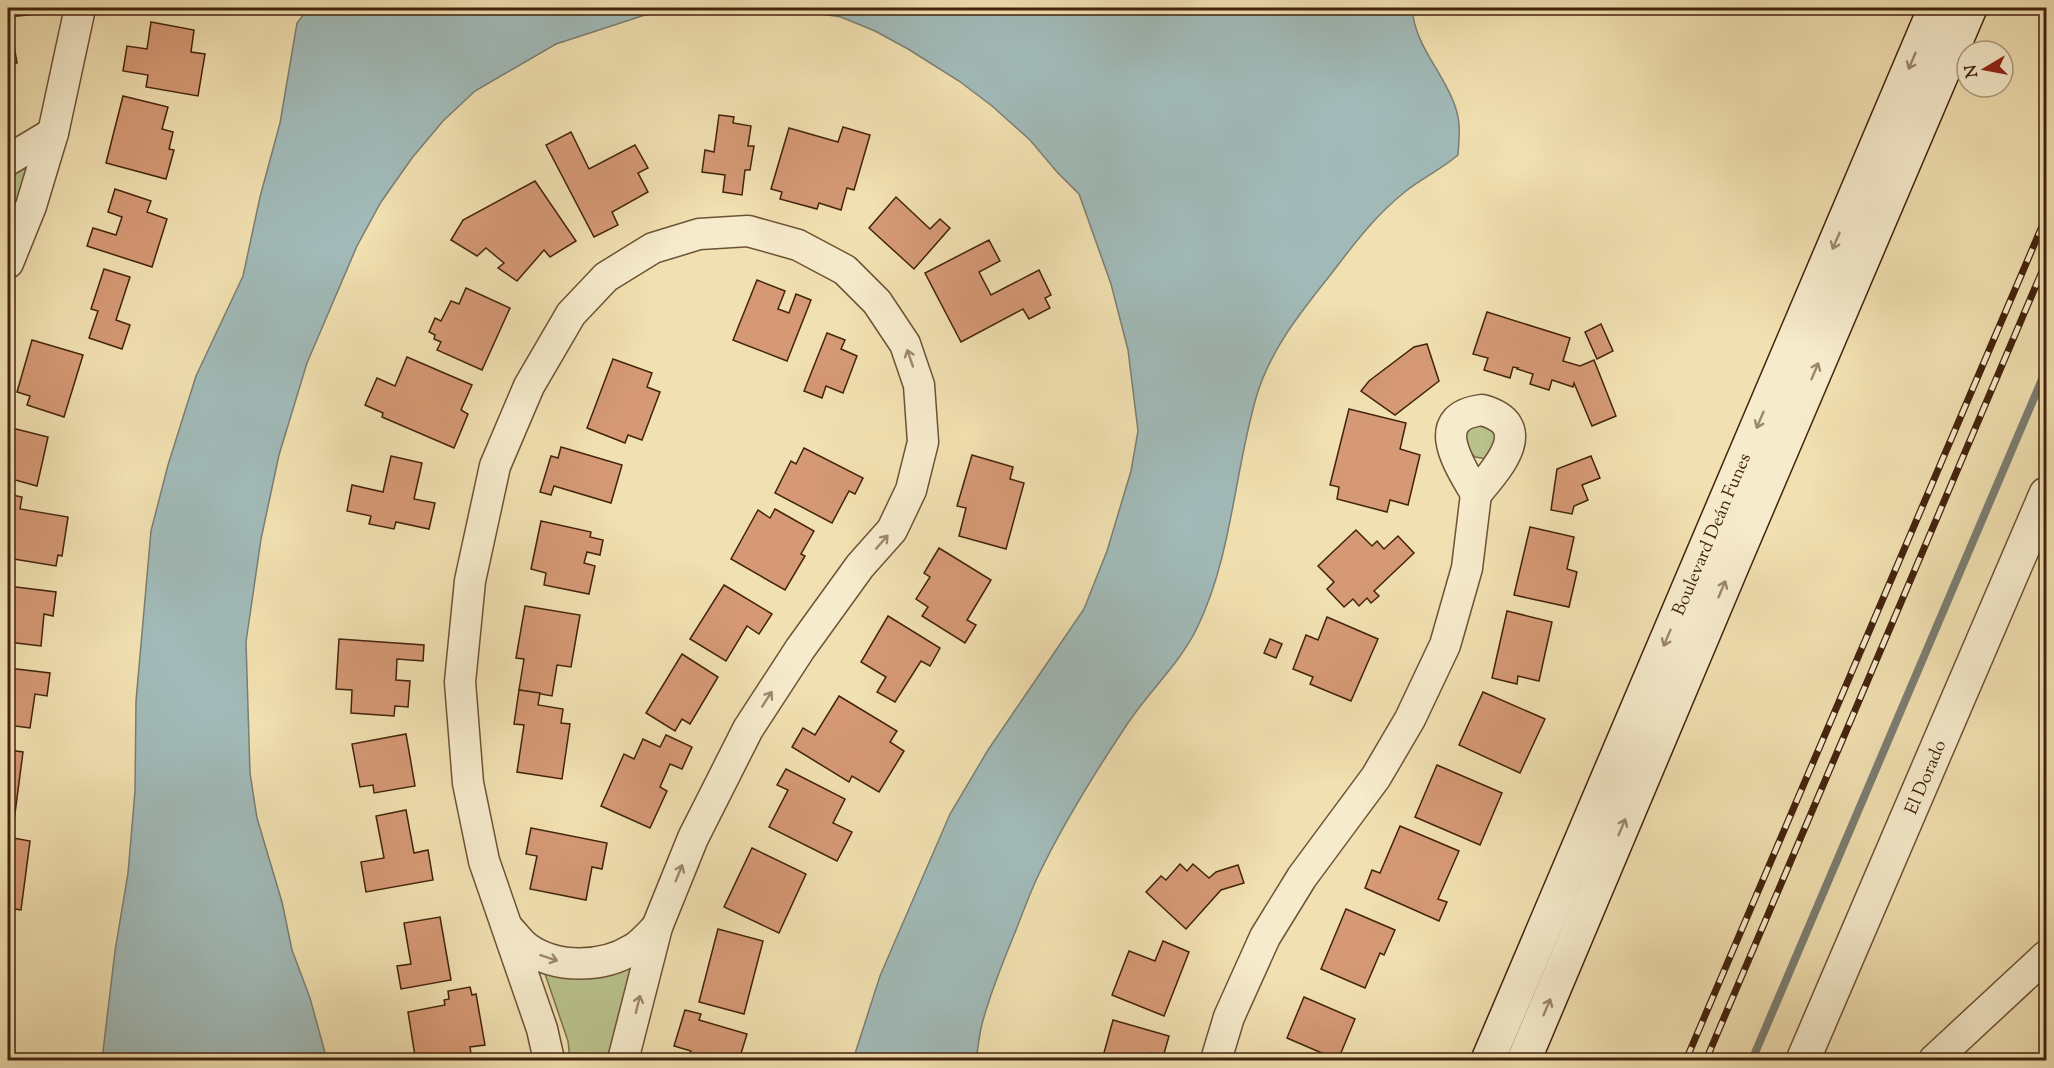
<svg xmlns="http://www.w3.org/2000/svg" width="2054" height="1068" viewBox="0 0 2054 1068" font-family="'Sorts Mill Goudy',serif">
<rect width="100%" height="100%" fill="#f1e0b1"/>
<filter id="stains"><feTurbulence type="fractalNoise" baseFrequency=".00333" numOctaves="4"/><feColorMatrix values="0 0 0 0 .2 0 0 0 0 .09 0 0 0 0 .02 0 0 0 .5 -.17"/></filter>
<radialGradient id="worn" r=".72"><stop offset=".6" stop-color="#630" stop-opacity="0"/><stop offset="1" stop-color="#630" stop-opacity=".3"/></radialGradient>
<g fill="#b9c28c" stroke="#7e724c" stroke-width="1.5">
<polygon points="23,164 34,177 8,240 8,169"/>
<polygon points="1473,421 1503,429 1488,459 1475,457 1466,447 1465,432"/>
<polygon points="634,967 607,1060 570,1060 568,1041 543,968"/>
</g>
<path fill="#a1bab8" stroke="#7b7e73" stroke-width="1.5" d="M 309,8 L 1412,8 C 1415,48 1445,73 1456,109 C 1461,124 1459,140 1458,155 C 1442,169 1422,178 1406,191 C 1378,213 1356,241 1335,269 C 1303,309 1270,349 1256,398 C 1234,474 1232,556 1197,628 C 1179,665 1148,692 1126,726 C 1094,774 1063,824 1038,876 C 1029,895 1022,915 1014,935 C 1002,964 990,994 982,1024 C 979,1036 978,1048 976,1060 L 853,1060 L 880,976 L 950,814 L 988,750 L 1084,609 L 1107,551 L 1131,471 L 1138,431 L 1128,350 L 1111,284 L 1079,194 L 1057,172 L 1030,140 L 992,106 L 959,81 L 908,49 L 875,31 L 841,17 L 808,12 L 690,9 L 645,15 L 556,44 L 475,91 L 443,121 L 412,158 L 381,202 L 357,246 L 307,363 L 279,455 L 261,539 L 246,642 L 250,773 L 257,818 L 282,902 L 292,950 L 310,998 L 327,1060 L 102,1060 L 115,951 L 128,873 L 135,791 L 136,701 L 151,531 L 168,465 L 196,376 L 243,276 L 260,197 L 280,123 L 297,23 Z"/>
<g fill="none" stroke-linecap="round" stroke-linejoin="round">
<polyline stroke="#7b7e73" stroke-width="8" points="1752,1060 2046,370"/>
</g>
<g fill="#d59975" stroke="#43230c" stroke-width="1.5">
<polygon points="8,8 36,8 37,14 8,17"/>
<polygon points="151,22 194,30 191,52 205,54 198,96 146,87 148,75 123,71 127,46 147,49"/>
<polygon points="14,46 17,63 8,65 8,47"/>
<polygon points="123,96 168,107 162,129 173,132 169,149 174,150 166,179 106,163"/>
<polygon points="719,115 734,117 733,123 751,126 748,146 754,146 750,170 745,170 742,195 723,192 725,175 702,172 705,150 714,152"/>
<polygon points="843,127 870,135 854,190 847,188 841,210 819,203 817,209 780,199 782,192 771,189 789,128 838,142"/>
<polygon points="571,132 589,169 635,145 648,168 638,173 648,192 612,212 618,225 594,237 546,145"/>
<polygon points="535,181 576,241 550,257 544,250 517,281 498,268 504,263 486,248 477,256 451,240 463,220"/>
<polygon points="115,189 151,201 147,212 167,219 152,267 87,246 93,228 116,235 122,217 108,212"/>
<polygon points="896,197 930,229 940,219 950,228 914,269 869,228"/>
<polygon points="989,240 1000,261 979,272 991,295 1039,270 1051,295 1045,298 1050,308 1029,319 1023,309 961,342 925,273"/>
<polygon points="104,269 130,277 116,320 130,325 122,349 89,338 98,311 91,309"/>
<polygon points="757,280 785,291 778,309 789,313 796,294 811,300 787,361 733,340"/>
<polygon points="466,288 510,308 482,370 437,350 441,342 434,339 435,335 429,332 435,318 441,321 451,301 459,304"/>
<polygon points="1487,312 1570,338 1563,361 1580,366 1594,360 1616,416 1592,426 1574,383 1573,387 1552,380 1549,390 1530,384 1533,374 1517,369 1518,368 1513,367 1510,378 1484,370 1488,358 1473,354"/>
<polygon points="1601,324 1613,351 1597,359 1585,332"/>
<polygon points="827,333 845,340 841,349 857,356 843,393 826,386 822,398 804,391"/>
<polygon points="32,340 83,355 64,417 27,405 30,396 17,392"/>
<polygon points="1427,344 1439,381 1395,415 1361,391 1369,381 1414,347"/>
<polygon points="407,357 472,385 461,410 468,414 454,448 382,417 383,413 365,405 377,378 395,386"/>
<polygon points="613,359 652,373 647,387 660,392 642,440 628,435 625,443 587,428"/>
<polygon points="1349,409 1406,423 1400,449 1420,455 1408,505 1390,500 1387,512 1337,499 1339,487 1330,485"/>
<polygon points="8,427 48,437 37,486 8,478"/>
<polygon points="561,447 622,465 611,503 554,486 551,495 540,492 551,456 558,458"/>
<polygon points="804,448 863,478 855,494 849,491 832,523 775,493 791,461 796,464"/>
<polygon points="972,455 1013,467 1010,479 1024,483 1006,549 959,536 966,508 957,506"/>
<polygon points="391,456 422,463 414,499 435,503 429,529 396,522 394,529 369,524 371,516 347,511 352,485 383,492"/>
<polygon points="1591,456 1600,478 1582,485 1588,500 1574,506 1572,514 1551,510 1557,469"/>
<polygon points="8,494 22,497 20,509 68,517 62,556 58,555 56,566 8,558"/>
<polygon points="775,509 814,531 801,554 805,556 785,590 731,559 758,510 770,518"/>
<polygon points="541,521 591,532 590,537 603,540 600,555 587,552 584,563 595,566 589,594 544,585 546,573 531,569"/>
<polygon points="1530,527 1574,537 1567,569 1577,572 1569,607 1514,595"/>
<polygon points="1356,530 1372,546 1377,541 1384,549 1398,536 1414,553 1374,591 1379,596 1371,603 1367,598 1359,606 1353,599 1344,607 1327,589 1334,582 1318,566"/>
<polygon points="939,548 991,580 967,620 976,625 965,643 922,616 928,607 916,599 930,577 924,573"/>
<polygon points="724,585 772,614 759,634 747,626 726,661 690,639"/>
<polygon points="8,586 56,592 53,616 44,614 41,646 8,642"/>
<polygon points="525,606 580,615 571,667 557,665 552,696 519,690 524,659 516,658"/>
<polygon points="1507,611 1552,622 1539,681 1518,676 1517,684 1492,678"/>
<polygon points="888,616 940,648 930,666 921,661 895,702 877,692 886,677 861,662"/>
<polygon points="1327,617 1378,639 1351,701 1310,684 1313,677 1293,669 1306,635 1318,640"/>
<polygon points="339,639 424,645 423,661 397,659 396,680 410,681 408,707 395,706 394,716 351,713 352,690 336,689"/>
<polygon points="1270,639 1282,644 1276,658 1264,653"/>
<polygon points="682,654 718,677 690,724 682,719 675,731 646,713"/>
<polygon points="8,668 50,673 47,696 35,694 30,728 8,725 8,732"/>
<polygon points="519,690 540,693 538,705 563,709 561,723 570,724 562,779 517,772 524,725 514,724"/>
<polygon points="1483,692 1545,719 1520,773 1459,745"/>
<polygon points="839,696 897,731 890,742 904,751 879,792 852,776 849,782 792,747 803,728 815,735"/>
<polygon points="406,734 415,786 374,793 373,785 360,787 352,744"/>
<polygon points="666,735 692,747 682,769 670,764 660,787 667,791 650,828 601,806 624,754 634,759 643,739 660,747"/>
<polygon points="8,750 23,752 14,821 8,820"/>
<polygon points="1437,765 1502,793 1480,845 1415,817"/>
<polygon points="786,769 845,799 833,823 852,832 837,861 769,827 788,790 777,785"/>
<polygon points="406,810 414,853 428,850 433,880 366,892 361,862 384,858 376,816"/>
<polygon points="1400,826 1459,851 1438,899 1447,902 1439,921 1365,888 1372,870 1380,873"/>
<polygon points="531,828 607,843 602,869 592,867 586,900 530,889 537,856 526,854"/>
<polygon points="8,837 30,841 21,910 8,908"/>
<polygon points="752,848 806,874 779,933 724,907"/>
<polygon points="1180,864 1187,871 1193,864 1209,878 1216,872 1238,865 1244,883 1221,890 1186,929 1146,892 1161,876 1166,880"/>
<polygon points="1346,909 1395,930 1384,955 1380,953 1365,988 1321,969"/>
<polygon points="440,917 451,980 401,989 397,966 411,964 404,923"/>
<polygon points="718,929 763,941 744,1014 699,1002"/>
<polygon points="1163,941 1189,952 1164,1016 1112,995 1129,951 1155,961"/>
<polygon points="470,987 472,995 476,994 485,1045 470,1047 472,1060 425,1060 424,1054 415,1056 408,1012 445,1005 444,1000 449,999 448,991"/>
<polygon points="1304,997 1355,1019 1338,1060 1287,1038"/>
<polygon points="8,1003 10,1060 8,1060"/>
<polygon points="685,1010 701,1014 699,1020 747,1034 739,1060 688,1060 691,1051 674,1046"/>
<polygon points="1113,1020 1169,1036 1163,1057 1149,1053 1147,1060 1102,1060"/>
</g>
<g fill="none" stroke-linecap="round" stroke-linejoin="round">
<defs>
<g id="minor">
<polyline points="8,160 53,133"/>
<polyline points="8,263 31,206 53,133 80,8"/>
<path d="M 1482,410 C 1537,425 1498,468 1476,494 C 1460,466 1426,417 1482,410 Z"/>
<path d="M 508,928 C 514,934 520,943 527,948 C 556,969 603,968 633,949 C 642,944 650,934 657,927"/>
<polyline points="549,1060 542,1029 484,861 468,783 460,682 470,581 495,466 529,386 571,314 606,277 653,248 699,234 748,231 798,245 845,270 877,302 905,344 919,385 923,442 911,490 892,530 860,566 800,649 748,729 693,838 657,927 623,1060"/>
<polyline points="1216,1060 1229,1017 1265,937 1302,877 1376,777 1410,719 1445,645 1467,568 1476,494"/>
<polyline points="1934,1060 2046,956"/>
</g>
<polyline id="tertiary" points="1803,1060 2046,494"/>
<g id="secondary">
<polyline points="1488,1060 1935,8"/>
<polyline points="1524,1060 1733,564 1970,8"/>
</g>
</defs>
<use href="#minor" stroke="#6e5235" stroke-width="33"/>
<use href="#tertiary" stroke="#6e5235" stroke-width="36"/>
<use href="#secondary" stroke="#43230c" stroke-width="36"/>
<use href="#minor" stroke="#f6ebcc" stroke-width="30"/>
<use href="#tertiary" stroke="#f6ebcc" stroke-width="33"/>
<use href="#secondary" stroke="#f6ebcc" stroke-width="33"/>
<defs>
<g id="rail">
<polyline points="1686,1060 2046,217"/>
<polyline points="1706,1060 2046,262"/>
</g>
</defs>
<use href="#rail" stroke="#43230c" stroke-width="7"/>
<use href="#rail" stroke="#f6ebcc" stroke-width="4.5" stroke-dasharray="14" stroke-linecap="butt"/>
</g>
<defs><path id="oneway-shaft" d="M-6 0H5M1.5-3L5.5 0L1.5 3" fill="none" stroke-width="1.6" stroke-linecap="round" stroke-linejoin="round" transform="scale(1.5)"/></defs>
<g stroke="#9c876c">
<use href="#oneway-shaft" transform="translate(1912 61) rotate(113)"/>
<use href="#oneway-shaft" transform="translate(1836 241) rotate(113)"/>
<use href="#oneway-shaft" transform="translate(910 358) rotate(-109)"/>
<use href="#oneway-shaft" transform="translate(1815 371) rotate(-67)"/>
<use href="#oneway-shaft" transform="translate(1760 420) rotate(113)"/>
<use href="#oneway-shaft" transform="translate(882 542) rotate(-49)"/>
<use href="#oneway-shaft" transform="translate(1722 589) rotate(-67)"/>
<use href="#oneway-shaft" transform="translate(1667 638) rotate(113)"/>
<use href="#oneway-shaft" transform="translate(767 699) rotate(-57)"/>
<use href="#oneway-shaft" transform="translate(1622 827) rotate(-67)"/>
<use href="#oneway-shaft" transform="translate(679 873) rotate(-68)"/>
<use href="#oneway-shaft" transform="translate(549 958) rotate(18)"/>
<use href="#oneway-shaft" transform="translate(638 1004) rotate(-76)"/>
<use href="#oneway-shaft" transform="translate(1547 1007) rotate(-67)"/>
</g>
<g text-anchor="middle" stroke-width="6" stroke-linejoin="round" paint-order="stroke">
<g font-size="18" fill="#43230c" stroke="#f6ebcc">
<text transform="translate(1711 534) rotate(-67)" y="6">Boulevard Deán Funes</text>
<text transform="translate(1925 777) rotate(-67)" y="6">El Dorado</text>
</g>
</g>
<rect width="2054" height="1068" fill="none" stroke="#f1e0b1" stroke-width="30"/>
<rect x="9" y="9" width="2036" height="1050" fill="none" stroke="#43230c" stroke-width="3"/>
<rect x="15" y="15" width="2024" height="1038" fill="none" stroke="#43230c" stroke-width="1.5"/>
<g transform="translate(1985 69) rotate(260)"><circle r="28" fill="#f6ebcc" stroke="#ae9b7f" stroke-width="1.5"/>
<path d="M0-4.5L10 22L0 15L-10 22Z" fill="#8f2418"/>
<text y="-9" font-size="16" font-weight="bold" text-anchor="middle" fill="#43230c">N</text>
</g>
<rect width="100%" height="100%" filter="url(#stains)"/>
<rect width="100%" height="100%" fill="url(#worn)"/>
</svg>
